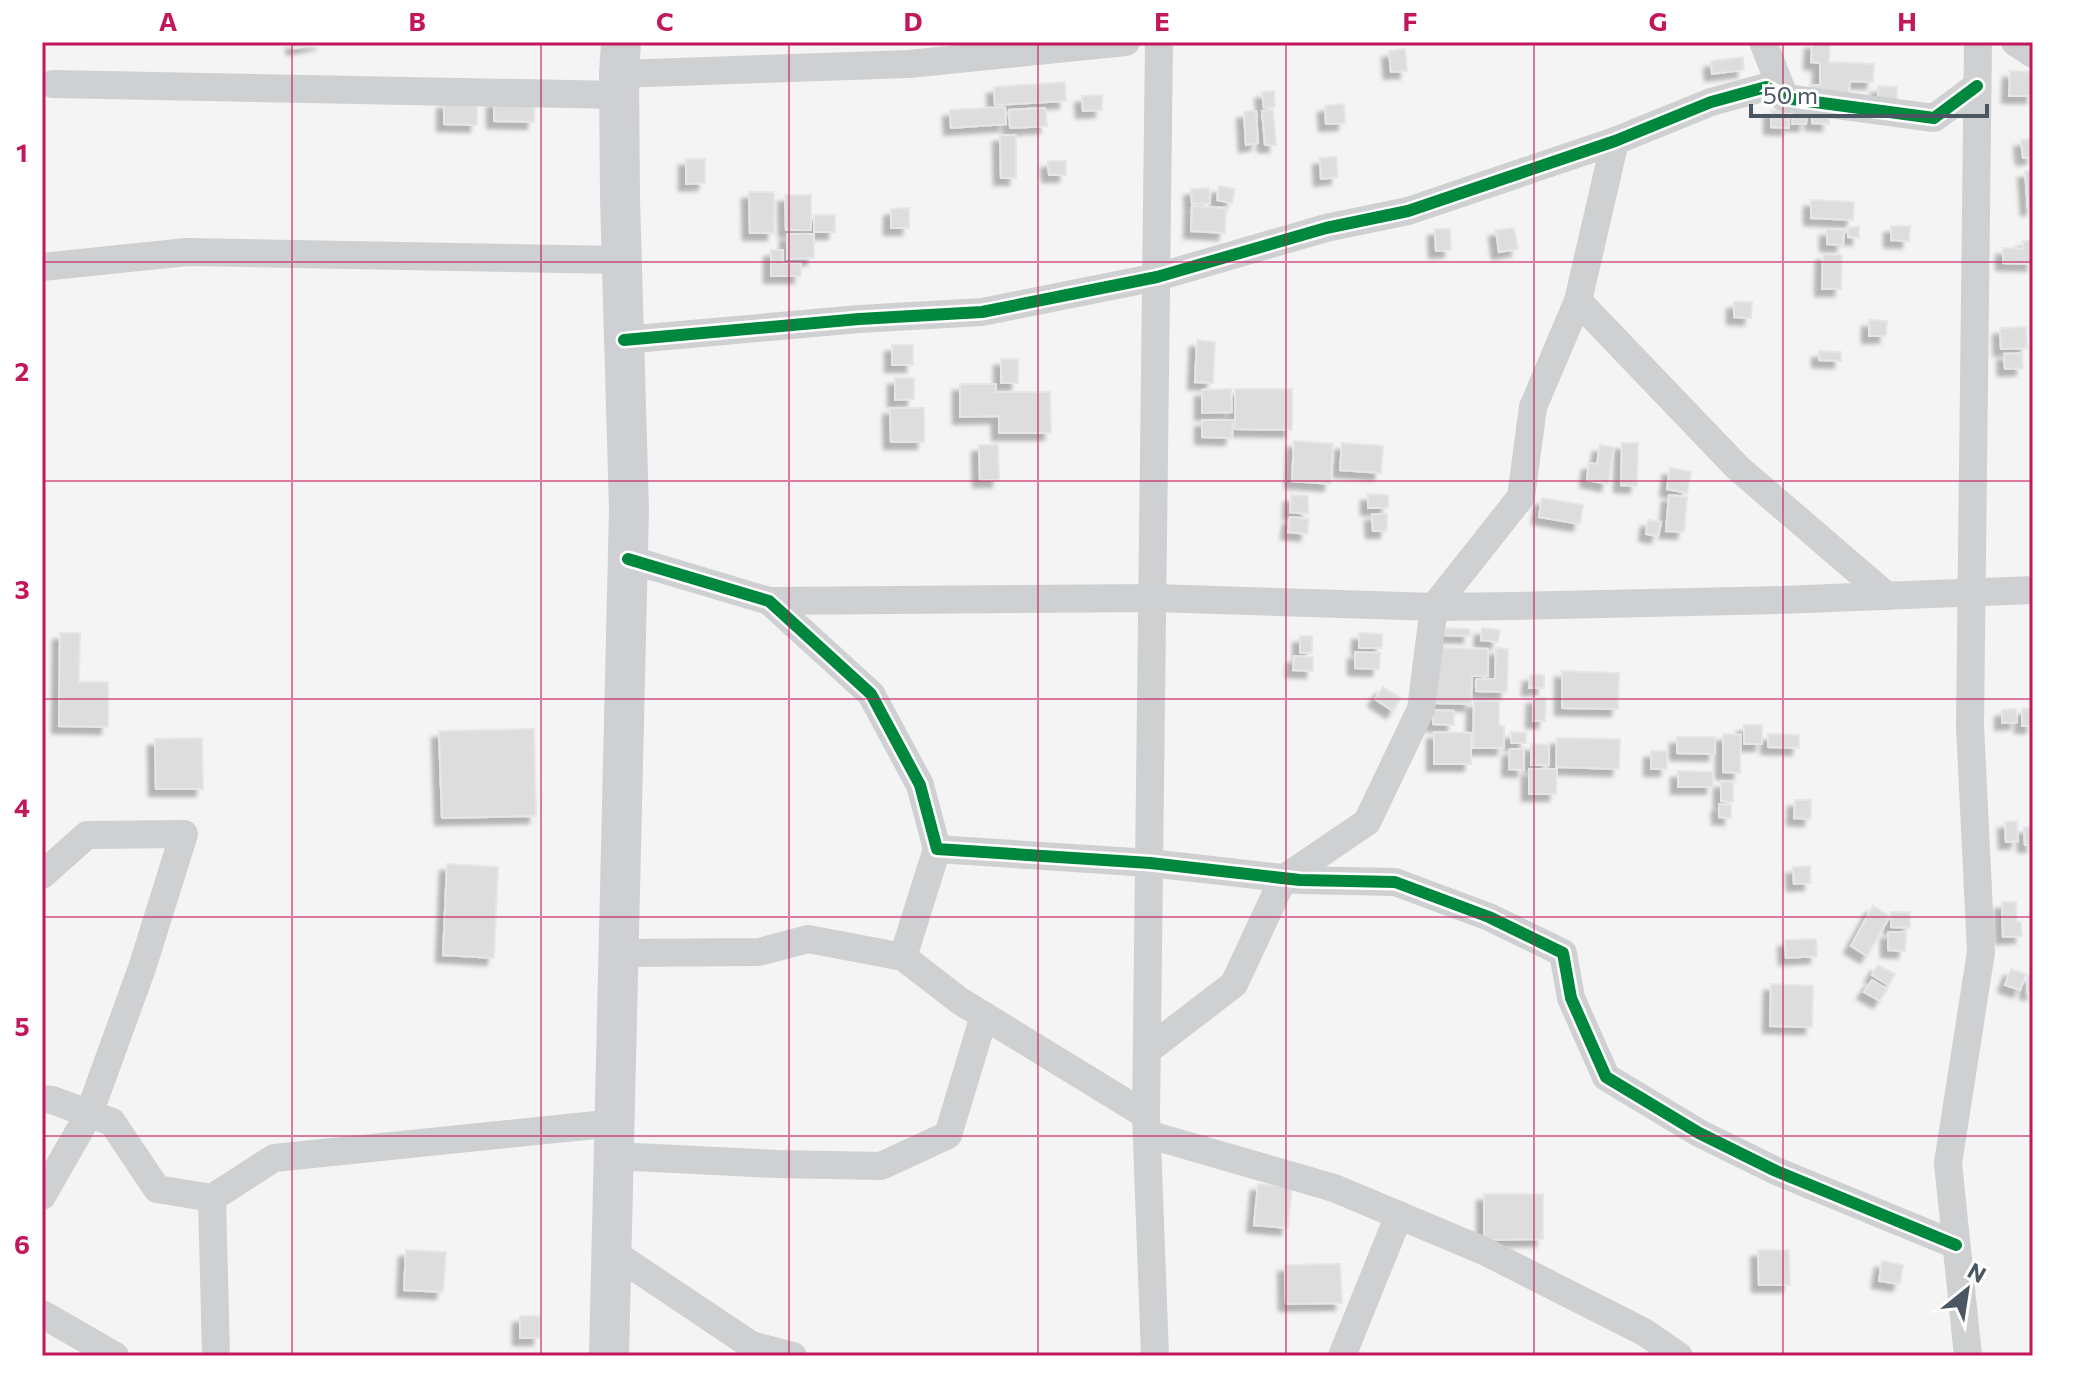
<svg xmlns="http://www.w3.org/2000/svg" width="2075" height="1398" viewBox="0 0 2075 1398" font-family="Commissioner,sans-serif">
<defs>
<filter id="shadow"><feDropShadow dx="-7" dy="7" stdDeviation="2" flood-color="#0004"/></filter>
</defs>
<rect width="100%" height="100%" fill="#f4f4f4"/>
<g fill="#ddddde" stroke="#e5e6e7" stroke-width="2" filter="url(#shadow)">
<polygon points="293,42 324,42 294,48"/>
<polygon points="1812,42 1830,42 1829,62 1874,64 1873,82 1850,81 1848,102 1810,100 1810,85 1820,85 1820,63 1811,62"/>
<polygon points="1405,49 1407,71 1391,72 1389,51"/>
<polygon points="1743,57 1744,70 1712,74 1711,61"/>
<polygon points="2010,71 2033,72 2033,96 2009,96"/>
<polygon points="1065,82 1066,101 995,105 994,87"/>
<polygon points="1878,86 1897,87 1897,104 1878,103"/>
<polygon points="1274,91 1275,107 1264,108 1262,92"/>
<polygon points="1102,95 1102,110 1083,111 1082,96"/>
<polygon points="494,100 535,101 534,122 494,121"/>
<polygon points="444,102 477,102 477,125 444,124"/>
<polygon points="1344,104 1345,123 1326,124 1325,106"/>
<polygon points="1005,107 1006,124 951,128 950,110"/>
<polygon points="1045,108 1047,126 1010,128 1009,110"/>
<polygon points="1812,109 1829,109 1829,124 1812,123"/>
<polygon points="1273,110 1276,145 1265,145 1262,111"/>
<polygon points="1771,110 1789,111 1789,128 1771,127"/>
<polygon points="1256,111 1258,143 1246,145 1244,112"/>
<polygon points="1793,111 1807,111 1806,124 1792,124"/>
<polygon points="1000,135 1016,135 1016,178 1001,178"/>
<polygon points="2033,139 2033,157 2023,158 2021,140"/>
<polygon points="1336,157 1338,177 1321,179 1320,158"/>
<polygon points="686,159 705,159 705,183 686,184"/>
<polygon points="1048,161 1066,161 1066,175 1049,175"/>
<polygon points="2025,171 2033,171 2033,208 2028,208"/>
<polygon points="1219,186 1235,189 1232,203 1217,200"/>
<polygon points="1209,188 1210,203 1192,204 1191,189"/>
<polygon points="749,192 774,192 774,233 750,233"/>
<polygon points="785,195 811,195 811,230 786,230"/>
<polygon points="1811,200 1854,202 1853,220 1811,218"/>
<polygon points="1192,206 1226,208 1225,233 1191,231"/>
<polygon points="909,208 909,228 891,228 891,209"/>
<rect x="814" y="215" width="21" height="17"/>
<polygon points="1891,226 1910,226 1909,241 1891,240"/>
<polygon points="1848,227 1859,227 1859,238 1848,237"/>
<polygon points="1514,228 1518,249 1499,252 1496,230"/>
<polygon points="1435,229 1450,229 1451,250 1436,251"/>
<polygon points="1827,229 1844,230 1843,245 1827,244"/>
<polygon points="787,234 814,234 814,258 787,259"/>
<polygon points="2023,241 2033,241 2033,264 2003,263 2003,248 2023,249"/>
<polygon points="771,250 783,250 783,263 801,263 801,276 771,276"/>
<polygon points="1823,254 1842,255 1841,289 1822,289"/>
<polygon points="1734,302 1752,302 1751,318 1734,317"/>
<polygon points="1869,320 1887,321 1886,336 1869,336"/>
<polygon points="2026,327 2027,348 2001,349 2000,328"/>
<polygon points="1197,340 1215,342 1213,383 1195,382"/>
<rect x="892" y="345" width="21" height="20"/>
<polygon points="1819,351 1841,352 1841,361 1819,360"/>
<polygon points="2022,353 2023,368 2005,369 2004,354"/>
<rect x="1001" y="359" width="17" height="24"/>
<polygon points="895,378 914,378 914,399 895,400"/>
<polygon points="960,384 996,384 996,392 1050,392 1051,433 999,433 999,416 960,417"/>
<polygon points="1231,389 1232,412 1202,413 1202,390"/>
<polygon points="1235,389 1292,389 1292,430 1235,429"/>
<polygon points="890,408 924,408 924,442 891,442"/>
<polygon points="1202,420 1233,420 1232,438 1202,437"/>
<polygon points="1294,441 1333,444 1331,484 1292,481"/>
<polygon points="1342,443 1383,446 1381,473 1340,470"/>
<polygon points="1622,443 1638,443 1637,486 1621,485"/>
<polygon points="979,445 998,445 999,480 980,480"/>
<polygon points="1600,445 1614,447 1608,484 1587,480 1589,463 1597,464"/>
<polygon points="1670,468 1691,472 1687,493 1667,489"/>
<polygon points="1368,494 1388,495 1388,508 1368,508"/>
<polygon points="1291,495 1308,496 1308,514 1290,512"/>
<polygon points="1669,495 1687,497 1684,532 1666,531"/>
<polygon points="1542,498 1583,505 1580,524 1539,517"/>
<polygon points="1372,514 1387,514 1387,531 1373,531"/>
<polygon points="1290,517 1309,519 1307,534 1288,532"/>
<polygon points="1648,520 1661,522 1658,536 1646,534"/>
<polygon points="1445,628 1470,629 1470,636 1445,635"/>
<polygon points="1482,628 1500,630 1498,642 1481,640"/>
<polygon points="60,633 80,633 79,682 108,682 108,727 59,726"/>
<polygon points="1359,633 1382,634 1382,648 1359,648"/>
<rect x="1300" y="636" width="12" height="17"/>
<polygon points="1434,648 1488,649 1488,676 1472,676 1471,704 1433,703"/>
<polygon points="1496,648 1508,649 1507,692 1476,691 1476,679 1495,679"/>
<polygon points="1355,652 1380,653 1379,669 1355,668"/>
<polygon points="1294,656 1313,657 1313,671 1293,670"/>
<polygon points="1562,671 1619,673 1618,709 1562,708"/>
<polygon points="1530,675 1544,675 1544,688 1529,688"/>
<polygon points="1383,687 1401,698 1393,711 1375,699"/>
<polygon points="1534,697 1546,698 1545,721 1533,721"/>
<polygon points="1474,701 1499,701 1499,725 1504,726 1504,748 1473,748"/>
<polygon points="2033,708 2033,726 2022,726 2022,709"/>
<polygon points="2016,709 2017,722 2002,723 2002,710"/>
<polygon points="1433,710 1454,711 1454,725 1433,724"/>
<rect x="1744" y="725" width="18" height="19"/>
<polygon points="534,729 536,816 442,818 439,731"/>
<polygon points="1434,732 1471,733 1471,764 1434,764"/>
<polygon points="1511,732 1526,733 1526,743 1511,743"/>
<polygon points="1723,734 1741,735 1740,773 1723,772"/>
<polygon points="1768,734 1799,735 1799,748 1768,747"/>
<polygon points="1677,737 1715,737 1715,754 1677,753"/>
<polygon points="202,738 203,789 156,789 155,739"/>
<polygon points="1557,738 1620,739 1619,769 1556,767"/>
<polygon points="1531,744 1549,745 1549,765 1531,765"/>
<polygon points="1510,749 1524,749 1524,770 1509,769"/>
<rect x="1651" y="751" width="16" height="18"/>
<polygon points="1529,769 1557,769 1556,794 1529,794"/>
<polygon points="1678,771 1713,772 1713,787 1678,787"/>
<polygon points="1721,781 1733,782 1733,802 1721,801"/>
<polygon points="1795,800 1811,800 1811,819 1794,818"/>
<polygon points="1719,804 1731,805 1731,818 1719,817"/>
<polygon points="2017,821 2018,841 2006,842 2005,822"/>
<polygon points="2024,827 2033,827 2033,845 2025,845"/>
<polygon points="447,864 498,867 494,958 443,955"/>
<polygon points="1810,866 1811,883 1794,884 1793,867"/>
<polygon points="2002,902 2016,902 2017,922 2021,922 2022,936 2003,937"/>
<polygon points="1873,906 1890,916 1867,956 1851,946"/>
<polygon points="1891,912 1910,912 1910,928 1891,927"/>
<polygon points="1888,932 1906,932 1905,951 1888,950"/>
<polygon points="1816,939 1817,956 1786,958 1785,940"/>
<polygon points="1878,965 1895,974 1889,985 1872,975"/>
<polygon points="2011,969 2026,974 2020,990 2005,985"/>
<polygon points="2028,976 2033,976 2033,993 2027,992"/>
<polygon points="1872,980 1887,989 1880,1001 1864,992"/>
<polygon points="1771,984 1813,986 1812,1027 1770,1026"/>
<polygon points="1258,1184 1292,1187 1288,1228 1254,1225"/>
<polygon points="1484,1194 1543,1194 1543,1239 1484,1240"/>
<polygon points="406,1250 446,1252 443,1292 404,1290"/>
<polygon points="1758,1250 1789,1250 1790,1285 1759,1285"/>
<polygon points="1882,1261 1903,1265 1900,1284 1879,1281"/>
<polygon points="1340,1264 1342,1303 1286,1304 1285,1265"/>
<rect x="520" y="1316" width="20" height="22"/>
</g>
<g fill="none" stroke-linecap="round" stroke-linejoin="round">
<g stroke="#ced0d2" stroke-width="28">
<polyline points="1763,42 1785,98"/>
<polyline points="2015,42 2033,54"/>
<polyline points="619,74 909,64 1126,42"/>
<polyline points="53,84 619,95"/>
<polyline points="42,267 187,252 622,260"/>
<polyline points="1578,301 1738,468 1887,596"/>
<polyline points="624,340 859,319 982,312 1157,277 1326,228 1408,211 1615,141 1711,102 1766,87 1785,98 1934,118 1977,86"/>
<polyline points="628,559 769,601 871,694 920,785 937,849 1150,863 1300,880 1395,882 1489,917 1563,953 1571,998 1606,1077 1699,1133 1776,1171 1956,1245"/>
<polyline points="769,601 1154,598 1434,607 1514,606 1781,600 2033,590"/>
<polyline points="42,875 87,835 184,834 142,968 89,1114 42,1196"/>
<polyline points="619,953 759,952 808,939 903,957 960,1001 1146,1115"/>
<polyline points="903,957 937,849"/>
<polyline points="1148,1050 1234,984 1283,879 1367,822 1421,709 1434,607 1521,497 1533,407 1578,301 1615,141"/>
<polyline points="42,1099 52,1100 112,1122 157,1189 212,1198 274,1158 615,1123"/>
<polyline points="1147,1134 1334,1188 1484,1251 1644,1332 1679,1356"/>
<polyline points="614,1156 777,1164 881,1166 948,1135 984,1016"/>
<polyline points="212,1198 216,1356"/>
<polyline points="612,1252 751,1345 793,1356"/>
<polyline points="42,1314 115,1356"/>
<polyline points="1155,1356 1146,1115 1159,42"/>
<polyline points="1342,1356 1399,1215"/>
<polyline points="1968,1356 1948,1163 1981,952 1970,726 1978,42"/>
</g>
<polyline stroke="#ced0d4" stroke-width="40" points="609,1356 629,509 620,199 619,74 621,42"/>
<defs>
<g id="cycleway">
<polyline points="624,340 859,319 982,312 1157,277 1326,228 1408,211 1615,141 1711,102 1766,87 1785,98 1934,118 1977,86"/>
<polyline points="628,559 769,601 871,694 920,785 937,849 1150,863 1300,880 1395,882 1489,917 1563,953 1571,998 1606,1077 1699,1133 1776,1171 1956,1245"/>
</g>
</defs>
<use href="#cycleway" stroke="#fff" stroke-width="17"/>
<use href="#cycleway" stroke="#00873e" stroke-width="12"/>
</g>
<path fill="none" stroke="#c2185b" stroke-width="2" stroke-opacity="0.55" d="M 292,42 L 292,1356M 541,42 L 541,1356M 789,42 L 789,1356M 1038,42 L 1038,1356M 1286,42 L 1286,1356M 1534,42 L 1534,1356M 1783,42 L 1783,1356M 42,262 L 2033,262M 42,481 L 2033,481M 42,699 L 2033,699M 42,917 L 2033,917M 42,1136 L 2033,1136"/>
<rect width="2075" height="1398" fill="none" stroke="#ffffff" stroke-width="88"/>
<g transform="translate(1967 1290) rotate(30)" stroke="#ffffff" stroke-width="6" paint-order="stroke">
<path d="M0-6L14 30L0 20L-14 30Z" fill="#4a5661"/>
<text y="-12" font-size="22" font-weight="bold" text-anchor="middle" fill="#4a5661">N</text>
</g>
<path d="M1751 104v12h236v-12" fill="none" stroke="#4a5661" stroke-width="4"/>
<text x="1763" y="104" font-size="24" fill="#4a5661" stroke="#ffffff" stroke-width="6" paint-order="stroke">50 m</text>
<rect x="44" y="44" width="1987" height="1310" fill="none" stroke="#c2185b" stroke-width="3"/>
<g font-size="26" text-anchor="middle" font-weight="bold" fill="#c2185b">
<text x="168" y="31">A</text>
<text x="417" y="31">B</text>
<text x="665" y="31">C</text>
<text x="913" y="31">D</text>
<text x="1162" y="31">E</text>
<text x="1410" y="31">F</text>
<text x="1658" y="31">G</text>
<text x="1907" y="31">H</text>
<text x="22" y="162">1</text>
<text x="22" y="381">2</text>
<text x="22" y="599">3</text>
<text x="22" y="817">4</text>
<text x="22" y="1036">5</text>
<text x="22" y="1254">6</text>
</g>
</svg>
